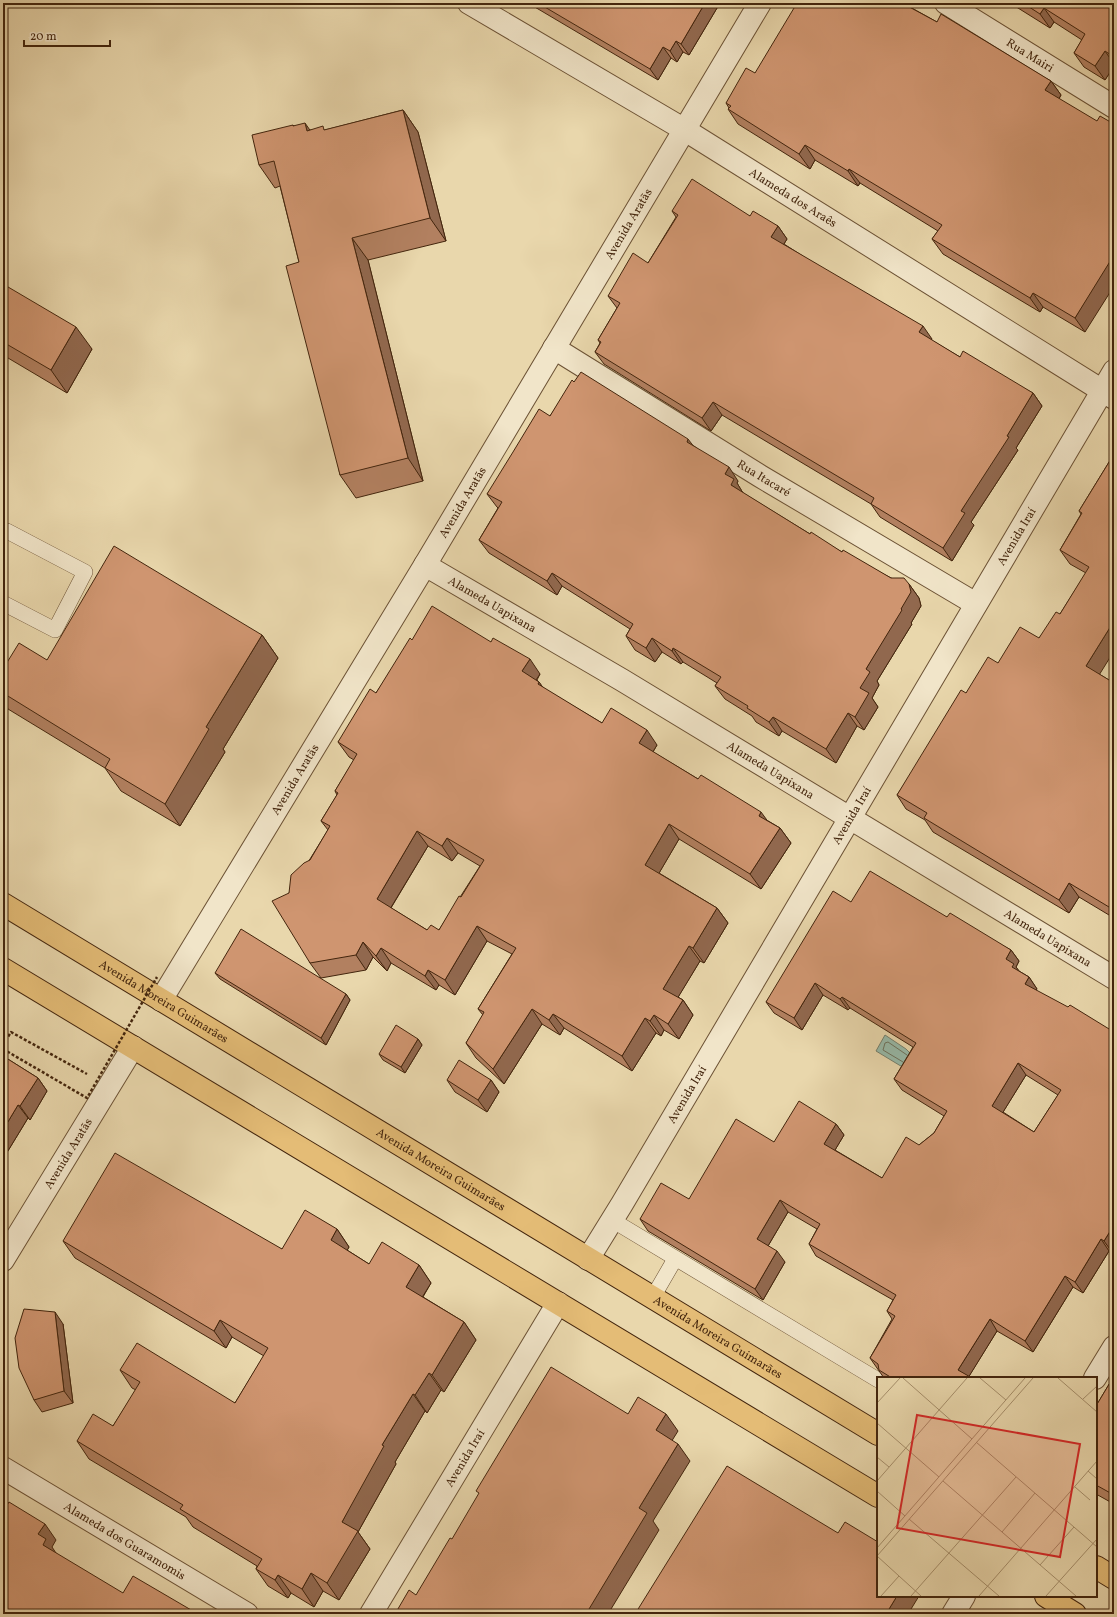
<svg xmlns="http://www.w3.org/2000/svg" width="1117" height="1617" viewBox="0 0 1117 1617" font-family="Vollkorn,serif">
<rect width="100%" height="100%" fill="#e9d7ac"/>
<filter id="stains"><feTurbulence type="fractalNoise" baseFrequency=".005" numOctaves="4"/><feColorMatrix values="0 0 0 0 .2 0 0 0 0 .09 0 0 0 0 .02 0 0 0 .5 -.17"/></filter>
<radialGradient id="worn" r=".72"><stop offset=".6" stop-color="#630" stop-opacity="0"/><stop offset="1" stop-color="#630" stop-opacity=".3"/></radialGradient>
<polygon fill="#97baa9" stroke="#757e6b" points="885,1035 906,1049 916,1059 909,1071 876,1051"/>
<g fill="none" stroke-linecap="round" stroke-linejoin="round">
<polyline stroke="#6d705b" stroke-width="1" points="903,1062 883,1050 885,1043 888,1042 907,1055"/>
<defs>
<g id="lane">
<polyline points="3,603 55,630 85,572 7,531"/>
<polyline points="612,1220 878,1380"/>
<polyline points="653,1297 675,1259"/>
</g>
<g id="street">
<path id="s1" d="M 469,3 L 685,130 L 1114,398"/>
<path id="s2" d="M 946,3 L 1114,107"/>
<path id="s3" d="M 554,348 L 760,476 L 976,604"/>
<path id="s4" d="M 425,565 L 622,680 L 1114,978"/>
<path id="s5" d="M 161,1000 L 425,565 L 760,3"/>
<path id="s6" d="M 588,1259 L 622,1204 L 1114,371"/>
<path id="s7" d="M 3,1260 L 133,1047"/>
<polyline points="1095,1378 1114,1347"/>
<path id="s8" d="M 3,1468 L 247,1614"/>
<path id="s9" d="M 371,1614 L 558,1303"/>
<polyline points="953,1614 964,1596"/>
</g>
<g id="highway">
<path id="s10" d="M 3,904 L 878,1434"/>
<polyline points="3,969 878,1496"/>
<polyline points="1096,1567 1114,1578"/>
<polyline points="1046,1596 1075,1614"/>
</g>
</defs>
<use href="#lane" stroke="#6c5235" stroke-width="16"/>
<use href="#street" stroke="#6c5235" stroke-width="24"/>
<use href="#highway" stroke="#43250d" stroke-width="24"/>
<polyline stroke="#43250d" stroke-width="2.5" stroke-dasharray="3 2" stroke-linecap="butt" points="3,1045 11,1032 87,1074"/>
<use href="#lane" stroke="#f1e5c9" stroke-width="15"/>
<use href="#street" stroke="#f1e5c9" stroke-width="22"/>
<use href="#highway" stroke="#e4bc76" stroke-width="22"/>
<polyline stroke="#43250d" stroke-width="2.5" stroke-dasharray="3 2" stroke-linecap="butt" points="3,1049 87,1098 157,977"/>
</g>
<g fill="#b28060" stroke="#43250d" fill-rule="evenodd">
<polygon points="528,3 720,3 689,55 683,52 677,62 671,58 658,80"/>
<polygon points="913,3 910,7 937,22 1051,81 1061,95 1059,99 1085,332 1043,307 1040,312 943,254 932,239 938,231 860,183 858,186 815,160 810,169 738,124 728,109 729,108 726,103 755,73"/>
<polygon points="1010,3 1114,3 1114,66 1105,80 1084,67 1074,53 1082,40 1054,22 1050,28"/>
<polygon points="403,110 418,132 446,241 368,260 423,481 356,498 340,475 299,262 280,186 275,188 259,165 293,125 294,126 310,130 325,130"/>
<polygon points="672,211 750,216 778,226 787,239 784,244 932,339 931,340 960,357 1033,393 1042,406 1016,448 1018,450 971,522 974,525 952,561 880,517 871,504 722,415 711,431 604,364 595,352 600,343 598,340 617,308 608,296 648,263 676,217"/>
<polygon points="3,284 92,349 67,393 3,355"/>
<polygon points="574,382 694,446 738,481 737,483 743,493 810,534 842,552 891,578 909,584 919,598 921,606 911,623 912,624 877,681 879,685 872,698 878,707 864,730 857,726 836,763 782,731 779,736 756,722 752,716 725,699 715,686 717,683 683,662 681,664 662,652 655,662 635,650 626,636 630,629 562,586 557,595 489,553 479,540 498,508 497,507 487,494 550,416"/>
<polygon points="1114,454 1099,674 1114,683 1114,918 1079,897 1069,913 933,832 925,820 906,809 897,795 966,693 998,663 1039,638 1060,614 1086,573 1070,564 1060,550 1081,514 1079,511"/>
<polygon points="262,635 278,658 223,749 225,752 180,826 121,791 105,768 8,709 3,701 3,669 47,660"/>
<path d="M 412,640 L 540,674 L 537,680 L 539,682 L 543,688 L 602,723 L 657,745 L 653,752 L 780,828 L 791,843 L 761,889 L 679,839 L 659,873 L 717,908 L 728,923 L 704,963 L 700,961 L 678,997 L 683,1000 L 693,1015 L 679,1039 L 664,1030 L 661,1036 L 656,1033 L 632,1071 L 564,1028 L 560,1035 L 542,1024 L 504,1084 L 476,1058 L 466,1043 L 483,1015 L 478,1009 L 512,954 L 487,941 L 455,995 L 439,985 L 436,990 L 391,963 L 387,971 L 373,957 L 366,970 L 321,978 L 310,963 L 289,893 L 328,830 L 321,821 L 337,795 L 335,791 L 354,760 L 349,757 L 338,742 L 376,693 ZM 428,846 L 452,861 L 458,853 L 480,866 L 439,930 L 427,930 L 391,908 Z"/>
<path d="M 851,902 L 947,917 L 1011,950 L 1019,961 L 1016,967 L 1019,971 L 1029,977 L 1037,989 L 1036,990 L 1112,1252 L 1109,1251 L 1083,1293 L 1073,1287 L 1033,1352 L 997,1331 L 969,1376 L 972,1378 L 884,1378 L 870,1358 L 892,1319 L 887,1311 L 893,1300 L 816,1256 L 809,1244 L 817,1229 L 788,1212 L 768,1246 L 785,1262 L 763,1300 L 648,1231 L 640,1219 L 689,1199 L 774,1142 L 836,1124 L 844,1135 L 835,1150 L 882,1178 L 919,1145 L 934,1133 L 944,1116 L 902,1090 L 894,1079 L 913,1047 L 850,1008 L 848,1010 L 823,995 L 802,1030 L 774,1013 L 766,1002 ZM 1026,1075 L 1058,1095 L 1034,1132 L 1003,1112 Z"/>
<polygon points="215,973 346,994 350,1000 326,1045 220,979"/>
<polygon points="418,1039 422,1045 405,1073 383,1060 379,1054"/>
<polygon points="3,1056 38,1078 47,1091 30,1120 28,1118 3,1159"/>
<polygon points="447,1080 491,1080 499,1092 487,1112 455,1092"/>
<polygon points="337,1229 349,1247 347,1250 369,1264 419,1265 431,1283 423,1297 464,1322 476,1340 444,1392 441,1390 427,1413 425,1411 395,1462 396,1464 358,1532 370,1549 339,1600 323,1591 314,1607 291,1593 288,1598 268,1586 256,1569 257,1566 193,1527 186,1517 89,1459 77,1441 113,1426 136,1390 132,1388 120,1370 235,1403 264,1356 232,1337 226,1348 75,1258 63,1241 282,1249"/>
<polygon points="63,1324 73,1403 42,1412 34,1400"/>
<polygon points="1114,1376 1114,1504 1096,1494 1096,1406"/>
</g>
<g fill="#91684e" stroke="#43250d">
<polygon points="705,3 720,3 689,55 681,44"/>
<polygon points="898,3 913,3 906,14"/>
<polygon points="1044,8 1054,22 1050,28 1040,14"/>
<polygon points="676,41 683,52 677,62 670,51"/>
<polygon points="663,47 671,58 658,80 650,69"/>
<polygon points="1105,51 1114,64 1114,66 1105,80 1095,66"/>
<polygon points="1051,81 1061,95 1055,105 1045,90"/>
<polygon points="403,110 418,132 446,241 430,218"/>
<polygon points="305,123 321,146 307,131"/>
<polygon points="805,145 815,160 810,169 799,154"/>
<polygon points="849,169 860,183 858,186 848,171"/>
<polygon points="778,226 787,239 780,250 771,237"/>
<polygon points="352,238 368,260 423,481 408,458"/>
<polygon points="1114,251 1114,286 1085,332 1075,318"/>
<polygon points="1033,293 1043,307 1040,312 1030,298"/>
<polygon points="923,326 932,339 928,345 919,332"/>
<polygon points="76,327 92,349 67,393 51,370"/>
<polygon points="1033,393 1042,406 1016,448 1018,450 971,522 974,525 952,561 943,548 961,511"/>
<polygon points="713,402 722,415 711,431 702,418"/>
<polygon points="688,439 698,452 687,442"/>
<polygon points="729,467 738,481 737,483 743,493 731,485 725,474"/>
<polygon points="552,573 562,586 557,595 547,581"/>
<polygon points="909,584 919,598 921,606 911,623 912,624 877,681 879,685 872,698 878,707 864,730 855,717 860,688 866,669 901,609"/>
<polygon points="1114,621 1114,651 1096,680 1086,666"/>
<polygon points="262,635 278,658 223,749 225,752 180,826 165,804 206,727"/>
<polygon points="652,638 662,652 655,662 646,648"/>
<polygon points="673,648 683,662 681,664 672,651"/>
<polygon points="530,659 540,674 532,686 522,671"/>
<polygon points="539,682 550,697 538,684"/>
<polygon points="848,713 857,726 836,763 826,749"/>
<polygon points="773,717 782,731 779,736 769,722"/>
<polygon points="647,730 657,745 649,758 639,743"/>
<polygon points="761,812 772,827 759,816"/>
<polygon points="669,824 679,839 655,880 645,865"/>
<polygon points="780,828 791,843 761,889 750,874"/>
<polygon points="417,831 428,846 387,914 377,899"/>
<polygon points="447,838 458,853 452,861 442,846"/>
<polygon points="1069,883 1079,897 1069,913 1059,900"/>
<polygon points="717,908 728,923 704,963 693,948"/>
<polygon points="477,926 487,941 455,995 445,980"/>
<polygon points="363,942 373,957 366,970 356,955"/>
<polygon points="689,946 700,961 674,1004 663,989"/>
<polygon points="381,948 391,963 387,971 376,956"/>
<polygon points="1011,950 1019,961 1016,967 1022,975 1020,978 1006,959"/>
<polygon points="428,970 439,985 436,990 425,976"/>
<polygon points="1029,977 1037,989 1033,995 1025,984"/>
<polygon points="815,983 823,995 802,1030 794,1018"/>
<polygon points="346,994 350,1000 326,1045 321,1038"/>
<polygon points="842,997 850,1008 848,1010 840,999"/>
<polygon points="683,1000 693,1015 679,1039 668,1024"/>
<polygon points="532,1009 542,1024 504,1084 493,1069"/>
<polygon points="553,1014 564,1028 560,1035 549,1020"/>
<polygon points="654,1015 664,1030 661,1036 650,1021"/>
<polygon points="645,1018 656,1033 632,1071 622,1056"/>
<polygon points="3,1019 5,1022 3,1026"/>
<polygon points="418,1039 422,1045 405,1073 401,1067"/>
<polygon points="1018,1063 1026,1075 1000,1117 992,1106"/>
<polygon points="38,1078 47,1091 30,1120 20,1106"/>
<polygon points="491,1080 499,1092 487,1112 478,1100"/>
<polygon points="18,1105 28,1118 3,1159 3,1130"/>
<polygon points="836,1124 844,1135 832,1155 824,1144"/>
<polygon points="780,1200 788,1212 765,1251 757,1239"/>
<polygon points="1114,1225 1114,1249 1112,1252 1104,1241"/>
<polygon points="337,1229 349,1247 343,1258 331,1240"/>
<polygon points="1101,1239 1109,1251 1083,1293 1075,1282"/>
<polygon points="777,1251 785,1262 763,1300 755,1289"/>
<polygon points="419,1265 431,1283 418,1304 406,1287"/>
<polygon points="1065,1276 1073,1287 1033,1352 1025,1341"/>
<polygon points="55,1312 63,1324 73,1403 64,1391"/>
<polygon points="990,1319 997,1331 968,1378 958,1370"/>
<polygon points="220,1320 232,1337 226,1348 214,1331"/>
<polygon points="464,1322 476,1340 444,1392 432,1375"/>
<polygon points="429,1373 441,1390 427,1413 415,1395"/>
<polygon points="413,1394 425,1411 395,1462 396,1464 358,1532 370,1549 339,1600 327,1583 342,1522 382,1445"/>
<polygon points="666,1414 678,1431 668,1447 656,1430"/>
<polygon points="678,1444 690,1461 653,1521 659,1530 608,1614 586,1614 639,1508"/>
<polygon points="45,1524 56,1540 52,1547 58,1556 43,1545 38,1534"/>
<polygon points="311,1573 323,1591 314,1607 302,1589"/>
<polygon points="278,1575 291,1593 288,1598 275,1580"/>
<polygon points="897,1596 919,1596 908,1614 886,1614"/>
</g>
<g fill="#cf9570" stroke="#43250d" fill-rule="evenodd">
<polygon points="538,3 705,3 681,44 676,41 670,51 663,47 650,69"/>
<polygon points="797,3 902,3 937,22 941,14 1051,81 1045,90 1097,121 1100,116 1114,124 1114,251 1112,254 1114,255 1075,318 1033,293 1030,298 932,239 942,225 849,169 848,171 805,145 799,154 728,109 731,106 726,103 746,68 755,73"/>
<polygon points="1023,3 1114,3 1114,57 1105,51 1095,66 1074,53 1085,34 1044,8 1040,14"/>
<polygon points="403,110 430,218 352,238 408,458 340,475 286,266 299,262 274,161 259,165 252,135 293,125 293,126 305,123 307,131 323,126 324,130"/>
<polygon points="692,179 750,216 753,211 778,226 771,237 923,326 919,332 960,357 963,351 1033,393 1007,436 1009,437 961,511 965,513 943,548 871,504 874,498 713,402 702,418 595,352 601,342 598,340 620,303 608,296 633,253 648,263 678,215 672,211"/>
<polygon points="3,284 76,327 51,370 3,342"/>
<polygon points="581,372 688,439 687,442 729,467 725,474 734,479 731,485 810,534 811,532 842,552 843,550 891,578 904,578 909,584 911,592 901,609 902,610 866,669 870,672 860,688 869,693 855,717 848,713 826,749 773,717 769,722 747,708 748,706 715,686 721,677 673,648 672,651 652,638 646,648 626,636 633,624 552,573 547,581 479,540 502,502 487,494 513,452 539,409 550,416 572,380 574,382"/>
<polygon points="1114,454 1114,621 1086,666 1114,683 1114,910 1069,883 1059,900 924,818 927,813 897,795 961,690 966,693 988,657 998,663 1020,627 1039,638 1056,612 1060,614 1089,567 1060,550 1082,513 1079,511"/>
<polygon points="114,546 262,635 206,727 209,729 165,804 105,768 110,759 3,693 3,669 19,643 47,660"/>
<path d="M 432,606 L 491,642 L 493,638 L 530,659 L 522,671 L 539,682 L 538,684 L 602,723 L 611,708 L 647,730 L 639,743 L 698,779 L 701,775 L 761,812 L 759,816 L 780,828 L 750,874 L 669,824 L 645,865 L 717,908 L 693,948 L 689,946 L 663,989 L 683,1000 L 668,1024 L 654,1015 L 650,1021 L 645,1018 L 622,1056 L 553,1014 L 549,1020 L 532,1009 L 493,1069 L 466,1043 L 483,1014 L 484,1012 L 478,1009 L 516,948 L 477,926 L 445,980 L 428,970 L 425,976 L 381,948 L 376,956 L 363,942 L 356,955 L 310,963 L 272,901 L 289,893 L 291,875 L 304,863 L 310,860 L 330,826 L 321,821 L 338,793 L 335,791 L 357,754 L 338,742 L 370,689 L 376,693 L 410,638 L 412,640 ZM 417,831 L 442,846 L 447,838 L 484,860 L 461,897 L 459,896 L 439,930 L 431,925 L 427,930 L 377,899 Z"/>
<path d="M 870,871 L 947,917 L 950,913 L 1011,950 L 1006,959 L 1014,964 L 1012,967 L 1029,977 L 1025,984 L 1068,1007 L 1070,1005 L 1114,1032 L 1114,1225 L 1104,1241 L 1101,1239 L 1075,1282 L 1065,1276 L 1025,1341 L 990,1319 L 958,1370 L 972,1378 L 892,1378 L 879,1370 L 878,1364 L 870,1358 L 895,1316 L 887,1311 L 896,1295 L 809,1244 L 820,1224 L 780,1200 L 757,1239 L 777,1251 L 755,1289 L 640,1219 L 661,1183 L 689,1199 L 736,1119 L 774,1142 L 799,1101 L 836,1124 L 824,1144 L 882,1178 L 906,1137 L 919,1145 L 934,1133 L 947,1111 L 894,1079 L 916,1043 L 842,997 L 840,999 L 815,983 L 794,1018 L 766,1002 L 833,891 L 851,902 ZM 1018,1063 L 1061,1090 L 1034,1132 L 992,1106 Z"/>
<polygon points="241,929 346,994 321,1038 215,973"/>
<polygon points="396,1025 418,1039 401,1067 379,1054"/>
<polygon points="3,1056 38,1078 20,1106 18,1105 3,1130"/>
<polygon points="459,1060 491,1080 478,1100 447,1080"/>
<polygon points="115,1153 282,1249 305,1210 337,1229 331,1240 369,1264 382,1242 419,1265 406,1287 464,1322 432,1375 429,1373 415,1395 413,1394 382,1445 384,1446 342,1522 358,1531 327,1583 311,1573 302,1589 278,1575 275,1580 256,1569 262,1559 180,1509 183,1505 77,1441 93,1414 113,1426 140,1382 120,1370 137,1343 235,1403 268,1348 220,1320 214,1331 63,1241"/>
<polygon points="24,1309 55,1312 64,1391 34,1400 19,1368 15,1338"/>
<polygon points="551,1367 628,1414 638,1397 666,1414 656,1430 678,1444 639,1508 647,1513 586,1614 395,1614 409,1590 416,1595 450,1538 452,1539 479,1493 476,1491"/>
<polygon points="1114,1376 1114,1495 1096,1485 1096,1406"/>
<polygon points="727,1466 838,1533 845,1522 878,1542 878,1596 897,1596 886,1614 635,1614"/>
<polygon points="9,1502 45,1524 38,1534 46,1539 43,1545 123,1593 133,1576 198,1614 3,1614 3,1507 5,1508"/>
</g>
<g text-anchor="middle" stroke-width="4" stroke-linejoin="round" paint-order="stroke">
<g font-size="12" fill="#43250d" stroke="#f1e5c9">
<text dy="4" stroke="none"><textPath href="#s2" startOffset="99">Rua Mairi</textPath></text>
<text dy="4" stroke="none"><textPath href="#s1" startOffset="378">Alameda dos Araês</textPath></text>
<text dy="4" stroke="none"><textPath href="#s5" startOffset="906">Avenida Aratãs</textPath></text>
<text dy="4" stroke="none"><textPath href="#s3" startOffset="247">Rua Itacaré</textPath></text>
<text dy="4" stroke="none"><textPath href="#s5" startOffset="582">Avenida Aratãs</textPath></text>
<text dy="4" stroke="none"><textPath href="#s6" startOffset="840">Avenida Iraí</textPath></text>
<text dy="4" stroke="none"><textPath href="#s4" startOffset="78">Alameda Uapixana</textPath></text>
<text dy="4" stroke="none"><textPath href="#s4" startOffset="402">Alameda Uapixana</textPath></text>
<text dy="4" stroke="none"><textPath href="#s5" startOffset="258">Avenida Aratãs</textPath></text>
<text dy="4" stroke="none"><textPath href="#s6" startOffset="516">Avenida Iraí</textPath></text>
<text dy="4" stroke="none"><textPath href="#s4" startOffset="726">Alameda Uapixana</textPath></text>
<text dy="4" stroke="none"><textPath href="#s10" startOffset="188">Avenida Moreira Guimarães</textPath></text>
<text dy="4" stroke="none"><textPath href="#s6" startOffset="192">Avenida Iraí</textPath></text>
<text dy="4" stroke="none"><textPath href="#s7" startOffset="125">Avenida Aratãs</textPath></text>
<text dy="4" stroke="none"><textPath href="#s10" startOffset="512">Avenida Moreira Guimarães</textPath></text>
<text dy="4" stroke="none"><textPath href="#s10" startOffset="836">Avenida Moreira Guimarães</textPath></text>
<text dy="4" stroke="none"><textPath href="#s9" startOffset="182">Avenida Iraí</textPath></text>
<text dy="4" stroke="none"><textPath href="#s8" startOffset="142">Alameda dos Guaramomis</textPath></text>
</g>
</g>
<g transform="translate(877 1377)">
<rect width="220" height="220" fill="#e9d7ac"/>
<path fill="none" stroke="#a7906c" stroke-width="1" d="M 26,1 L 95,62M 103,1 L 129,23M 181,1 L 220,35M 206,22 L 220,9M 0,26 L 23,1M 0,46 L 62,100M 99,65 L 220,170M 0,80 L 12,90M 211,94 L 220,102M 0,104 L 90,1M 66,104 L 199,219M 198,110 L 213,123M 0,114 L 28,139M 32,142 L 122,219M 125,155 L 158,116M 0,171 L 148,1M 0,179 L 44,219M 0,179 L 156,1M 163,188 L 197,150M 4,219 L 22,199M 34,219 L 139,100M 102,219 L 220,84M 169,219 L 220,162"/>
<path fill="#d62828" fill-opacity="0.15" stroke="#d62828" stroke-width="2" d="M 40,38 L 203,67 L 183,180 L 20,151 Z"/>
<rect width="220" height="220" fill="none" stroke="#43250d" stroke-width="2"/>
</g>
<rect width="1117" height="1617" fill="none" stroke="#e9d7ac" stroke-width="16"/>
<rect x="4" y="4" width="1109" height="1609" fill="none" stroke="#43250d" stroke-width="2"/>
<rect x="8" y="8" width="1101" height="1601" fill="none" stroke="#43250d"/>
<path d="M24 40v6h86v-6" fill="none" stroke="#43250d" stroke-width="2"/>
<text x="30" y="40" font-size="12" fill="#43250d" stroke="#f1e5c9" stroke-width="3" paint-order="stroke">20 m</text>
<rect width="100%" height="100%" filter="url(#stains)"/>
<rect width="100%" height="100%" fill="url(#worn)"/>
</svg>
